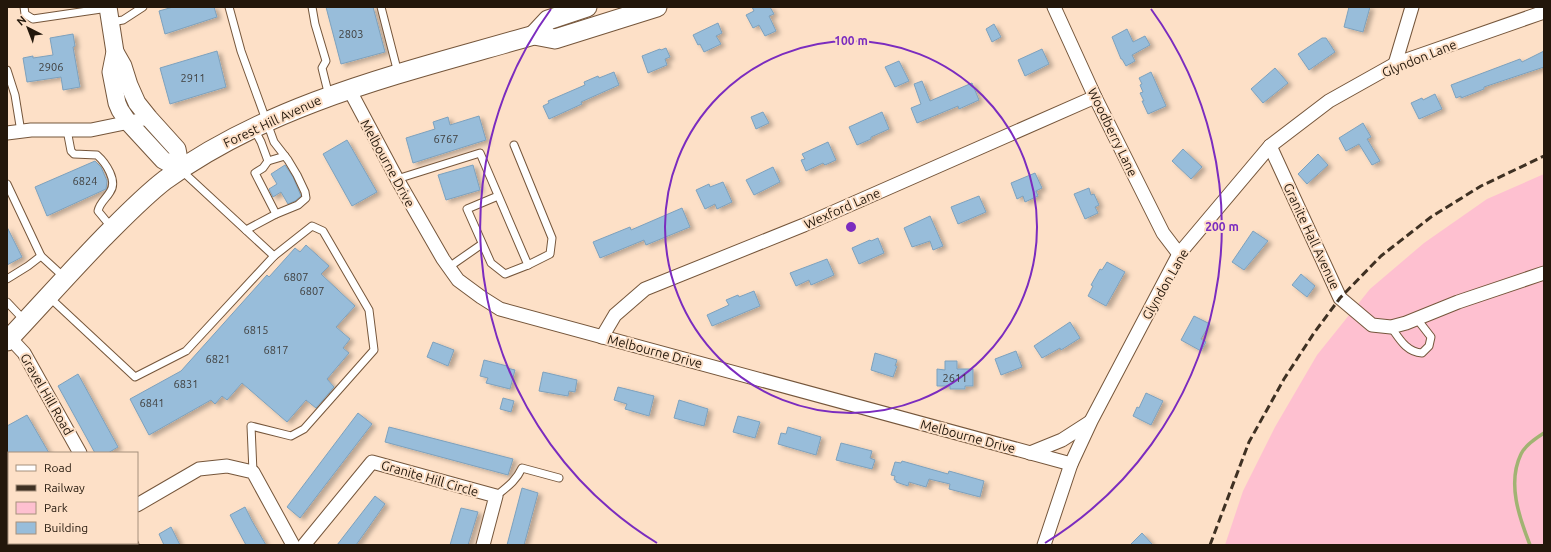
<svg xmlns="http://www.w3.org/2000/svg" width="1551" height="552" viewBox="0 0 1551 552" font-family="Ubuntu,sans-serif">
<defs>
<filter id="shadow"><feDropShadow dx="4" dy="2.5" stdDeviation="2" flood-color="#0004"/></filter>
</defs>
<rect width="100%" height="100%" fill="#fde0c7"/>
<polygon fill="#fec0d0" points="1544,174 1544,545 1225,545 1243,491 1275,427 1317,355 1370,289 1424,243 1487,199"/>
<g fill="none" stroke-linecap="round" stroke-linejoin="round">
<path stroke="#a1b372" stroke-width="3.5" d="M 1530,545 C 1519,517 1507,483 1521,454 C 1525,445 1536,438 1544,433"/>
</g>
<g fill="#98bdda" stroke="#7da1bd" filter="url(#shadow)">
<polygon points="173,7 214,7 217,17 165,34 159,11"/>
<polygon points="326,7 373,7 385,52 341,64"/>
<polygon points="752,7 770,7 774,14 769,16 776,31 765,36 759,25 753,28 746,15 754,11"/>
<polygon points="1349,7 1370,7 1363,32 1344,27"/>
<polygon points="718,23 722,33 716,36 721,44 704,52 700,44 698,45 693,35"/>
<polygon points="994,24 1001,37 992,42 986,29"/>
<polygon points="1127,29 1133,42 1145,36 1150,45 1132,55 1135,61 1126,66 1122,59 1121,59 1112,37"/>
<polygon points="73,34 75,46 73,47 80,87 63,90 61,77 27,82 23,58 33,56 33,58 53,55 50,38"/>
<polygon points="1322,38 1326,38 1335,52 1309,70 1298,54"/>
<polygon points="666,48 670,57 665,59 667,65 648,73 642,56 660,49 661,50"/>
<polygon points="1042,49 1049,64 1025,76 1018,60"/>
<polygon points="217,51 226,87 170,104 160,68"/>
<polygon points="1544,51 1544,67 1484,87 1484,89 1461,98 1461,96 1456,98 1451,85 1520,59 1522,62"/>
<polygon points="899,61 909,81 895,87 885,67"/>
<polygon points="1275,68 1288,83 1263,103 1251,89"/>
<polygon points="614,72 619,85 581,102 582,104 549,119 543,106 549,103 548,101 585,85 584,82 598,76 599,78"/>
<polygon points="1151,72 1166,106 1148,114 1142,101 1144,101 1140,93 1143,92 1140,85 1142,84 1139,78"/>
<polygon points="922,81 930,101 972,83 979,100 959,109 958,106 917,123 911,108 921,104 914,84"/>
<polygon points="1435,94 1442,109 1419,119 1411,103 1422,98 1423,100"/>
<polygon points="763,112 769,123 756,129 751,117"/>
<polygon points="882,112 889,129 871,137 871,139 857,145 849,127"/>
<polygon points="479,116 486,140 413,163 406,138 435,129 433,122 448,117 450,125"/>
<polygon points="1363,123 1371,137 1367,139 1380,161 1372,165 1359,144 1346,151 1339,138"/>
<polygon points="347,140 377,192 352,206 323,154"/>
<polygon points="828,142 836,160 825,165 823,163 806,171 801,160 805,159 802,154"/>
<polygon points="1183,149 1202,167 1191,179 1172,161"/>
<polygon points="1318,154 1328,165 1307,184 1298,174"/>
<polygon points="95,161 101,167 107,181 106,189 47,216 35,187"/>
<polygon points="285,165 293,177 301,196 295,201 288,204 281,192 273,197 269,189 277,184 271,174"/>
<polygon points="473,165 480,190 446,200 438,175"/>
<polygon points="773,167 780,182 754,195 746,180"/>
<polygon points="1035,173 1042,188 1036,191 1038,196 1025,202 1023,196 1017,199 1011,183"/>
<polygon points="723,182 732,202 717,209 715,204 705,209 696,190 709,184 710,187"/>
<polygon points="1089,188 1091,195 1094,194 1099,205 1095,207 1098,213 1085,219 1074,194"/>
<polygon points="979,196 986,212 958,224 951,207"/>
<polygon points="682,208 690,227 646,245 644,240 600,258 593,242 630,227 631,230"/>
<polygon points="930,216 943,246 933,250 930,241 912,247 904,228"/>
<polygon points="7,227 22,257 7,265"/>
<polygon points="1253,231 1268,241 1244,270 1232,262"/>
<polygon points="878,238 884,253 859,264 852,248 870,240 871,241"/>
<polygon points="306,245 329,266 321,274 355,306 336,327 350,339 343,348 349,353 327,379 334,387 316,408 306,400 287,422 242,383 227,400 222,396 215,404 211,400 149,435 130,399 181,371 267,275 269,277 295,248 300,252"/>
<polygon points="827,259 834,275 811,285 809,280 796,286 790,273"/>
<polygon points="1107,262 1125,272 1106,306 1088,296 1093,286 1091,285 1100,269 1102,270"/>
<polygon points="1301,274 1315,286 1307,297 1292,285"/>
<polygon points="754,291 760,306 712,326 707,315 729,305 726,300 738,295 739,297"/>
<polygon points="1194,316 1210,324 1201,339 1206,342 1201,351 1181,340"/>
<polygon points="1070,322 1080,338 1061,350 1060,348 1042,358 1034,346"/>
<polygon points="433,342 454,350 448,366 427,357"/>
<polygon points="1016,351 1022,367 1001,375 995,359"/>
<polygon points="875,353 897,360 895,366 897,366 893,377 871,370"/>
<polygon points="484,360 507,366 507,368 515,370 510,389 486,383 488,378 480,376"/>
<polygon points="945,361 957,361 957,369 973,369 973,386 965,386 965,389 950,389 950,386 937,386 937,369 945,370"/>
<polygon points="543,372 577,380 575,392 569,391 568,396 539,391"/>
<polygon points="78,374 118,447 108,453 95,453 58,386"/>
<polygon points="618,387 654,396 649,416 625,409 627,404 614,400"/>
<polygon points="1146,393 1163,401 1151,425 1133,416 1137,407 1139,408"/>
<polygon points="503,398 514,401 511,412 500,409"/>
<polygon points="679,400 708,409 704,426 674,418"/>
<polygon points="358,413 372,424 300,518 287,507"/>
<polygon points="27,415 49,453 7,453 7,426"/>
<polygon points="738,416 760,422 755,438 733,432"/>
<polygon points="389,427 513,459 508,475 385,442"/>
<polygon points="788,427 821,437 816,455 778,444 781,433 786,434"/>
<polygon points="841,443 872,451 870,458 875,460 872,469 836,460"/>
<polygon points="902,461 948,474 949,471 984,481 980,497 949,489 950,484 929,479 926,487 909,482 908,486 896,482 896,480 894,480 895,476 891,475 895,462 901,463"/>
<polygon points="522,488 538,493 524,545 507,545"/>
<polygon points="375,496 385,504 356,545 337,545"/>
<polygon points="245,507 252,521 266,545 246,545 230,515"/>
<polygon points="461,508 478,512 468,545 450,545"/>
<polygon points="171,527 180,545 164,545 159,534"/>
<polygon points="1142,533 1153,545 1130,545"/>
</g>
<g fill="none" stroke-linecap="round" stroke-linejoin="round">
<defs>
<g id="service">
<polyline points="24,7 25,14 33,19 108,8"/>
<polyline points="229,7 241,51 274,142 288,160 297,175 305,192 306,198 298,205 276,214 255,173 263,168 268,161 261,142 254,129"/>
<polyline points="312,7 315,24 326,61 322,68 329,96"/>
<polyline points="381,7 398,73"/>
<polyline points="111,22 123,20 143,7"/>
<polyline points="7,70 15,95 21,132"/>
<path d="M 67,130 L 71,151 L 74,154 L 97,155 C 106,163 118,181 110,192 C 106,199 100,202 98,211 L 112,228"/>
<polyline points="514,145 552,238 550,254 528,265"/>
<polyline points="268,161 285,156"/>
<polyline points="397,179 480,153 528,265 505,274 491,263 467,209 498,196"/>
<polyline points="7,184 41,256 65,278"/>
<polyline points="246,230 276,214"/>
<polyline points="449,267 482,244"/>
<polyline points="7,279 28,266 41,256"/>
<polyline points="48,296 135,377 186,351 274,256 182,171"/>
<polyline points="7,302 25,321"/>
<path d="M 1391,327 C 1399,338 1406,352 1422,353 L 1429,346 L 1431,337 L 1417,319"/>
<polyline points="253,472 251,426 291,436 304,429 374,350 369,310 323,231 312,226 274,256"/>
<path d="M 496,496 C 507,487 516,481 522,468 L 559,478"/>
</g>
<g id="minor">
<polyline points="1054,7 1095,97 1163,233 1179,254"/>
<polyline points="1395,64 1412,7"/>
<polyline points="349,89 397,179 443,259 458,280 481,297 500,309 1071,464"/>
<polyline points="7,133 31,130 91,130 149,118"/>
<polyline points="1270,146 1340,298 1372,325 1391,327 1406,323 1458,302 1544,273"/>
<polyline points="602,337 615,315 645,289 804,225 1095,97"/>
<polyline points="10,338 24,353 80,453"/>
<polyline points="1030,453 1062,440 1090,422"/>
<polyline points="137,505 199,469 227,466 253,472 293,545"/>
<polyline points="131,543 132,545"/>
<polyline points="304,545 372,462 496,496 483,545"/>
<polyline points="1044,545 1071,464 1091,421 1179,254 1270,146 1329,101 1395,64 1544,12"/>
</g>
<g id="tertiary">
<polyline points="108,7 115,52 111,72 117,103 120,110 128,122 163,160 181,170"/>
<polyline points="115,52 123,66 129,85 137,103 149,118 177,149 181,170"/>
</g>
<g id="secondary">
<polyline points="534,35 548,20 587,7"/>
<path d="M 7,341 C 39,307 70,272 103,238 C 123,218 143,197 165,180 C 274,101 407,72 534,35 L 555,39 L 657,7"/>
</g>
</defs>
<use href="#service" stroke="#75563b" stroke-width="9"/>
<use href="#minor" stroke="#75563b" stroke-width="15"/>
<use href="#tertiary" stroke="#75563b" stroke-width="19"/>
<use href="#secondary" stroke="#75563b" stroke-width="21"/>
<use href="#service" stroke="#fff" stroke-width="7"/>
<use href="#minor" stroke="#fff" stroke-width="13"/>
<use href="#tertiary" stroke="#fff" stroke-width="17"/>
<use href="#secondary" stroke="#fff" stroke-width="19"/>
<polyline stroke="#3f3123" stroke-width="3" stroke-dasharray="8 4" stroke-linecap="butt" points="1210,545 1249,442 1284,379 1314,333 1340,298 1381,256 1431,217 1481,186 1544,156"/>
</g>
<g fill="none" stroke="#7b2cbf" stroke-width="2">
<circle cx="851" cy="227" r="186"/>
<path d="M657 543A371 371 0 0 1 551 9M1151 9A371 371 0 0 1 1045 543"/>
</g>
<g text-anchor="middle" stroke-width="4" stroke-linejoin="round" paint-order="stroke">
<g font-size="11" fill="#40403f">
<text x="351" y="38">2803</text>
<text x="51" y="71">2906</text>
<text x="193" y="82">2911</text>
<text x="446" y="143">6767</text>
<text x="85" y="185">6824</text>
<text x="296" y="281">6807</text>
<text x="312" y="295">6807</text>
<text x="256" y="334">6815</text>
<text x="276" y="354">6817</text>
<text x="218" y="363">6821</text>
<text x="955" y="382">2611</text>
<text x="186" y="388">6831</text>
<text x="152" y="407">6841</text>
</g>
<g font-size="13" fill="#23170b" stroke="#fde0c7">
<text transform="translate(1419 58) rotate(-22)" y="5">Glyndon Lane</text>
<text transform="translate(272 121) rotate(-25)" y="5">Forest Hill Avenue</text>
<text transform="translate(1113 132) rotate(64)" y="5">Woodberry Lane</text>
<text transform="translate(388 163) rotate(61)" y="5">Melbourne Drive</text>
<text transform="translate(842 208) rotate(-24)" y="5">Wexford Lane</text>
<text transform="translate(1312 236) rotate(65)" y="5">Granite Hall Avenue</text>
<text transform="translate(1165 284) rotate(-60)" y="5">Glyndon Lane</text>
<text transform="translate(655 351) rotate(15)" y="5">Melbourne Drive</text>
<text transform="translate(47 394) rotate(60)" y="5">Gravel Hill Road</text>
<text transform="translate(968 436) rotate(15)" y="5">Melbourne Drive</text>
<text transform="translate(430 478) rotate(16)" y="5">Granite Hill Circle</text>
</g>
</g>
<circle cx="851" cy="227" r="6" fill="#7b2cbf" stroke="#fde0c7" stroke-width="2"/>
<g font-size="12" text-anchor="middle" font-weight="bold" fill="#7b2cbf" stroke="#fde0c7" stroke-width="4" stroke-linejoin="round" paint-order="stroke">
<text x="851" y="45">100 m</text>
<text x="1222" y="231">200 m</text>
</g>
<rect width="1551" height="552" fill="none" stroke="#23170b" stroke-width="16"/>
<rect x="8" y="452" width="130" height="92" fill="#fde0c7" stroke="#a6907c"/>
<rect x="16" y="465" width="20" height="6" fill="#ffffff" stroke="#a6907c"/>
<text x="44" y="472" font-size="12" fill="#23170b">Road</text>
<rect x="16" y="485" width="20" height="6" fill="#3f3123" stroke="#a6907c"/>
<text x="44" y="492" font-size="12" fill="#23170b">Railway</text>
<rect x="16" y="502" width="20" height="12" fill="#fec0d0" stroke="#a6907c"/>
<text x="44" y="512" font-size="12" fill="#23170b">Park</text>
<rect x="16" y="522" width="20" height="12" fill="#98bdda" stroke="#a6907c"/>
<text x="44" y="532" font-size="12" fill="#23170b">Building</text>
<g transform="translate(28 28) rotate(318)" stroke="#fde0c7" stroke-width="3" paint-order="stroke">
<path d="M0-3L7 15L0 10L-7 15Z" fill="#23170b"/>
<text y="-6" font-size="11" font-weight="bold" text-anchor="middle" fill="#23170b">N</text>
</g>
</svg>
